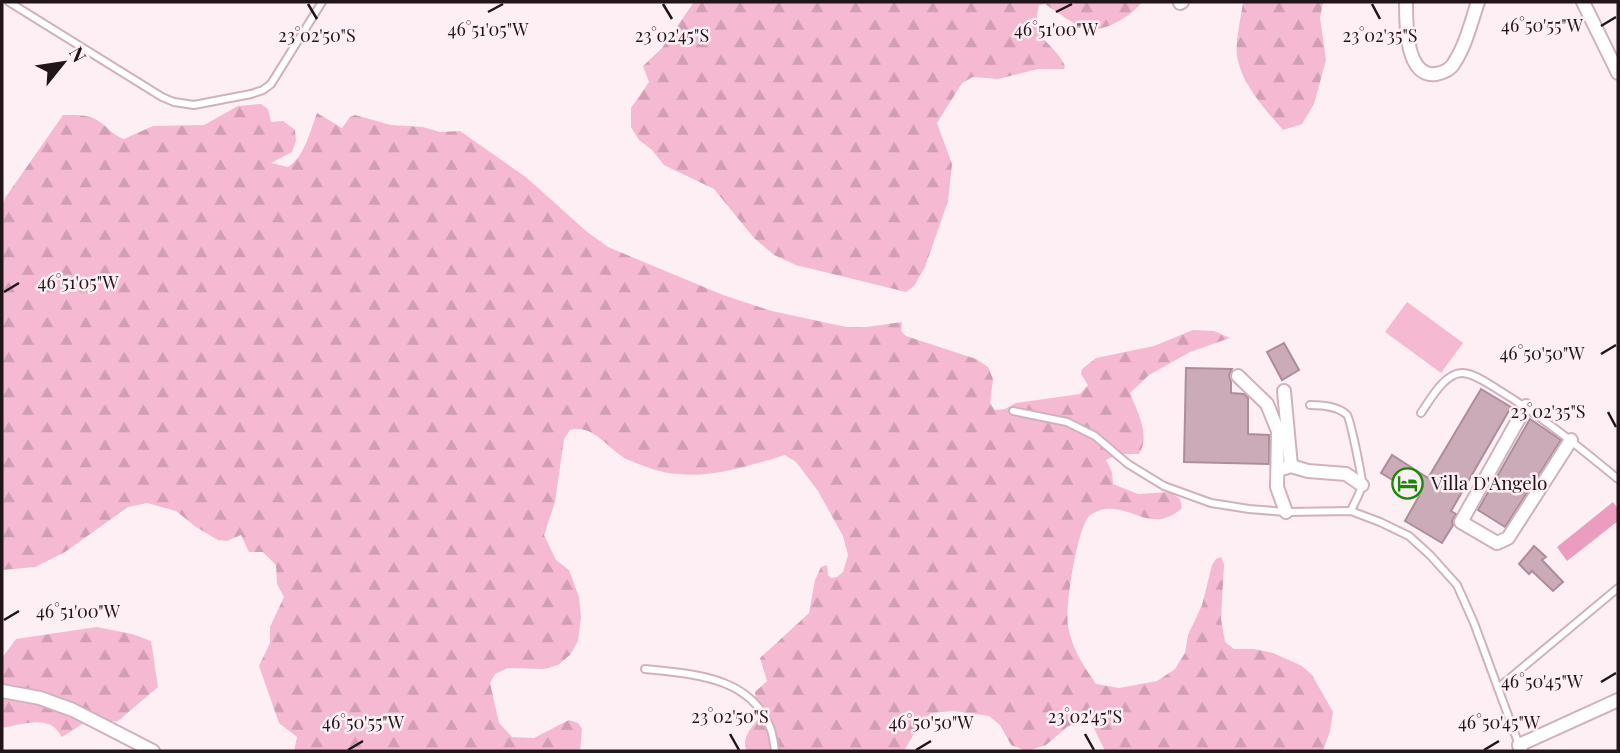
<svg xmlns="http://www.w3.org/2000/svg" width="1620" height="753" viewBox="0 0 1620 753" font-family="'Playfair Display',serif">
<defs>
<pattern id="forest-firs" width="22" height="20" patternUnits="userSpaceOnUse" patternTransform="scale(1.75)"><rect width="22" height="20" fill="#f5b9d2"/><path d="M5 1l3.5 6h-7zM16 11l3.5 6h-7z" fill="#d29eb4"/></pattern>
</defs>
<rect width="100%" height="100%" fill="#fdeff4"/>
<g fill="url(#forest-firs)">
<path d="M 694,2 L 1142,2 C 1132,15 1106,32 1089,29 C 1076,27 1056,11 1045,4 L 1039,5 C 1030,41 1053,40 1065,66 L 1064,69 L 1038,69 L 998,79 L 973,77 L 962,83 L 937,123 L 952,164 L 948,201 L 925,267 L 914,286 L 906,292 L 796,265 L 774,255 L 754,238 L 714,189 L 664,165 L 652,150 L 639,140 L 631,127 L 631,108 L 649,82 L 643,66 L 662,48 Z"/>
<path d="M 1243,2 L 1323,2 L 1320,18 L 1326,60 L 1314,104 L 1302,124 L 1283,130 C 1265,109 1242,85 1237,56 C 1235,43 1241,17 1243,2 Z"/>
<path d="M 261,104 L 268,109 L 271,122 L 283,121 L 295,130 L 296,141 L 292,152 L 271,163 L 288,167 C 305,156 310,131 317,113 L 342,128 L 350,117 L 355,115 L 391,125 L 423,127 L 440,132 L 460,131 L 527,178 L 586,231 L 608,247 L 723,295 L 772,311 L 846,327 L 866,327 L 902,322 L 901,331 L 906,336 L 976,359 L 988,367 L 993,379 L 990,403 L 995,410 L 1005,409 L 1016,403 L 1080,394 L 1088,385 L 1081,374 L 1082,369 L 1096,358 L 1154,346 L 1193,330 L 1214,331 L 1230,338 L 1190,352 L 1149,375 L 1130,393 C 1137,412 1151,435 1139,454 L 1118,454 L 1106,460 L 1112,472 L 1113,484 L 1138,494 L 1170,492 L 1180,499 L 1182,508 C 1151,536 1131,502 1100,510 C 1098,511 1092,514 1090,515 C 1077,527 1065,607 1068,626 C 1072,649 1083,665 1096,684 L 1119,688 L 1157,681 L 1175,669 L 1185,653 L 1188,635 L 1202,605 L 1212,565 L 1216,559 L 1221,557 L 1224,564 L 1221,619 L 1225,642 L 1234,649 L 1254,649 L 1273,653 L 1302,666 L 1312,675 L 1333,712 L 1330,731 L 1323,751 L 1105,751 L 1088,716 L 1067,727 L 1046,745 L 1027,751 L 1011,745 L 1000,725 L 989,716 L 953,711 L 932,713 L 922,720 L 904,751 L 747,751 C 741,738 750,730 758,719 L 755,692 L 767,681 L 760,658 L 809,613 L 815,580 L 821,567 L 827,565 L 828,575 L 831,578 L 837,577 L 843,572 L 848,555 L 843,536 L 818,491 L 796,462 L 785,455 C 751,465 715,478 678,474 C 661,473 646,467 631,461 C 610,453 595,423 570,430 L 564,439 L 555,502 L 544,535 L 556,560 L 569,570 L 579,597 L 581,617 L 578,641 L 570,655 L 558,665 L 544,669 L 508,668 L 495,674 L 490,683 L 499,723 L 512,737 L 534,738 L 569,720 L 578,723 L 582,729 L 580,751 L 294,751 L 297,737 L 279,723 L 259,666 L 270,643 L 270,627 L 284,597 L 277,584 L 276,565 L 263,552 L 249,552 L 241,535 L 227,541 L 218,540 L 196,527 L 176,511 L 147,503 L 128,507 L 65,552 L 35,567 L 2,570 L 2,206 L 5,198 L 63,115 C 74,115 87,114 97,120 C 107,126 113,136 124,139 L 153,126 L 204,125 L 238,106 Z"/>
<path d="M 97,627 L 132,634 L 151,641 L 158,687 L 118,721 L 84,723 L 62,737 C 59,734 58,730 54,727 C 39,717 17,726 2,728 L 2,658 L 16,639 Z"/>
</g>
<polygon fill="#f5b9d2" points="1407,302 1463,343 1441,373 1385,332"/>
<polygon fill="#eb9dc0" points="1613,502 1618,509 1618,521 1567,561 1557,547"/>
<g fill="#ccabb8" stroke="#ac8d9a" stroke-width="2">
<polygon points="1284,343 1299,370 1282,380 1267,352"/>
<polygon points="1186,368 1232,369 1229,375 1231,382 1231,393 1244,394 1248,398 1248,434 1269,435 1269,464 1184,462"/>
<polygon points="1481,389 1511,407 1451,511 1456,514 1452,521 1453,525 1442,543 1405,521 1419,496 1381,473 1392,455 1428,478"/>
<polygon points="1530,419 1561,440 1505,527 1478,510"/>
<polygon points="1534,546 1546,557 1542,560 1563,582 1553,591 1532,571 1529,574 1519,564"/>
</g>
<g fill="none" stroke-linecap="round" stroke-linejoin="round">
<defs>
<g id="lane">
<polyline points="9,2 162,97 174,102 194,105 251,94 263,90 271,84 322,2"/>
<path d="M 1310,405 C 1321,405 1338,406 1347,415 C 1350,418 1363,480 1362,485 C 1360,494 1354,503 1351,511"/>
<polyline points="1013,411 1067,422 1095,436 1128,464 1164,486 1211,503 1249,509 1286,512 1351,511 1380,522 1409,536 1430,555 1457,585 1474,623 1519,745"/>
<path d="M 1421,413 C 1430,400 1445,372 1463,373 C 1475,374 1487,383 1497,389 C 1540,415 1579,447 1618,479"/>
<path d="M 645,669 C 692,674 752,676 771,730 C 773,736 774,744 775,751"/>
<polyline points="1498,688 1618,588"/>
</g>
<g id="street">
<path d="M 1406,2 C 1406,22 1405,78 1436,74 C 1443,73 1451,69 1454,63 C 1466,45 1471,22 1478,2"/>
<polyline points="1583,2 1618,73"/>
<polyline points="1180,3 1182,2"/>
<polyline points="1238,376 1267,404 1278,431 1277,487 1286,512"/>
<polyline points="1284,391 1291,466"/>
<polyline points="1526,406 1461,522 1497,543 1508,538 1571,440"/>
<polyline points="1278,470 1291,466 1308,471 1346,474 1362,485"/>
<polyline points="2,691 40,698 73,710 153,751"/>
<polyline points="1521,751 1519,745 1618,700"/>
</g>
</defs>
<use href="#lane" stroke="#d2b1bf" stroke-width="10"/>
<use href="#street" stroke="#d2b1bf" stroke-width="16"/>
<use href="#lane" stroke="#fff" stroke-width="6"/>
<use href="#street" stroke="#fff" stroke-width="12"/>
</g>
<path fill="none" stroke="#21151a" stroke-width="2.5" d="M 308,4 L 317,19M 663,4 L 672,19M 1372,4 L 1380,19M 488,12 L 503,4M 1056,12 L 1072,4M 1601,26 L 1616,17M 4,292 L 19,283M 1601,354 L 1616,345M 1608,412 L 1616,427M 4,620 L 19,611M 1601,682 L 1616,673M 730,734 L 739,750M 1085,734 L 1094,750M 348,750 L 363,741M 916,750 L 931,741M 1484,750 L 1499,741"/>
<defs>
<symbol id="hotel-ring" viewBox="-11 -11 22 22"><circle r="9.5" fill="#fdeff4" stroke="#188907" stroke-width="1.5"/><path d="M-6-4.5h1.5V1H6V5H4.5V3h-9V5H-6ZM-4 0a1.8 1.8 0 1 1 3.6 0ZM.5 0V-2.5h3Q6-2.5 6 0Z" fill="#188907"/></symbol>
</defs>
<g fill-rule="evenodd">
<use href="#hotel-ring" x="1390" y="466" width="35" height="35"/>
</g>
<g text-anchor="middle" stroke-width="5" stroke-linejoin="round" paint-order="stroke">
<g font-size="19" fill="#21151a" stroke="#fdeff4" text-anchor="start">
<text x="1431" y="490">Villa D'Angelo</text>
</g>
</g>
<g font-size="18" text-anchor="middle" fill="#21151a" stroke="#fdeff4" stroke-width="5" stroke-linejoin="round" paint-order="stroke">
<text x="1542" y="32">46°50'55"W</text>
<text x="488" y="36">46°51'05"W</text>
<text x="1056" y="36">46°51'00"W</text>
<text x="317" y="42">23°02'50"S</text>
<text x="672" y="42">23°02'45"S</text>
<text x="1380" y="42">23°02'35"S</text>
<text x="78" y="289">46°51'05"W</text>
<text x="1542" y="360">46°50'50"W</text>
<text x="1548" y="418">23°02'35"S</text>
<text x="78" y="618">46°51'00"W</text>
<text x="1542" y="688">46°50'45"W</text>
<text x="730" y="723">23°02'50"S</text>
<text x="1085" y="723">23°02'45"S</text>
<text x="363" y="729">46°50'55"W</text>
<text x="931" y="729">46°50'50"W</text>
<text x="1499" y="729">46°50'45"W</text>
</g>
<rect width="1620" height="753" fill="none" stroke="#21151a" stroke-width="7"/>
<g transform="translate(63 63) rotate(60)" stroke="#fdeff4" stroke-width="5" paint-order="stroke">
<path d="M0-5L12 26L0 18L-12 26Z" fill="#21151a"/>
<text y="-10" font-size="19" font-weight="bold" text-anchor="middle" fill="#21151a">N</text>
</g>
</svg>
